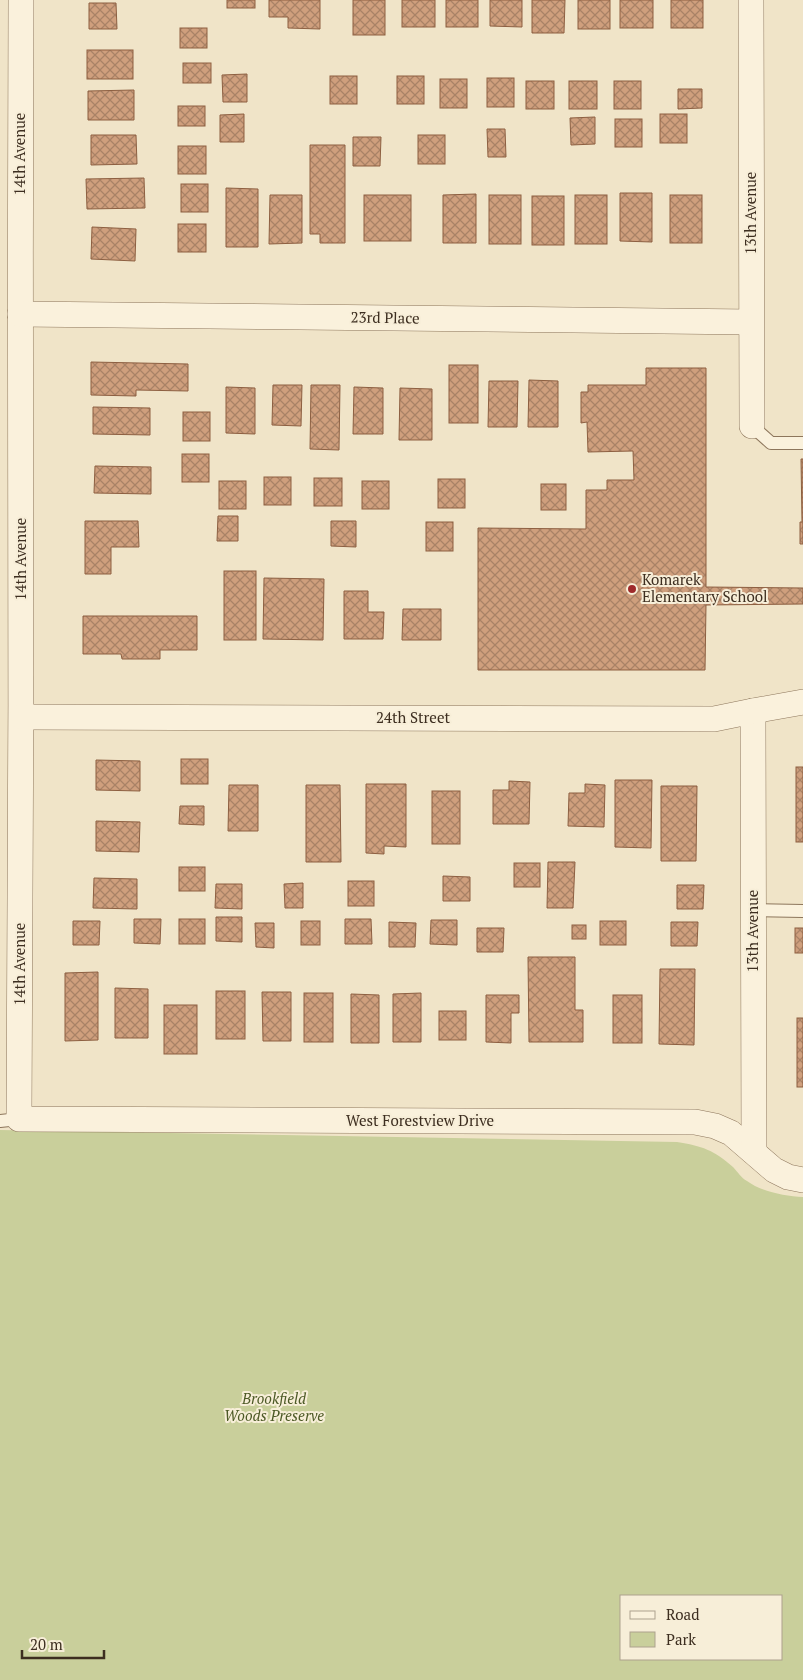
<svg xmlns="http://www.w3.org/2000/svg" width="803" height="1680" viewBox="0 0 803 1680" font-family="'PT Serif',serif">
<defs>
<pattern id="building-cross-hatch" width="8" height="8" patternUnits="userSpaceOnUse" patternTransform="scale(1.25)"><rect width="8" height="8" fill="#cf9f7d"/><path d="M0 0l8 8M0 8l8-8" fill="none" stroke="#a98266"/></pattern>
</defs>
<rect width="100%" height="100%" fill="#f0e4c8"/>
<path fill="#c9cf9b" fill-rule="evenodd" d="M 0,1130 L 677,1142 C 702,1146 714,1150 733,1167 C 738,1172 741,1178 747,1181 C 762,1192 785,1196 803,1197 L 803,1680 L 0,1680 ZM 622,1596 L 782,1596 L 782,1659 L 622,1659 Z"/>
<g fill="url(#building-cross-hatch)" stroke="#8d5f41">
<rect x="227" y="0" width="28" height="8"/>
<polygon points="269,0 320,0 320,29 288,28 288,17 269,17"/>
<rect x="353" y="0" width="32" height="35"/>
<rect x="402" y="0" width="33" height="27"/>
<rect x="446" y="0" width="32" height="27"/>
<polygon points="490,0 522,0 522,27 490,26"/>
<polygon points="532,0 565,0 564,33 532,33"/>
<rect x="578" y="0" width="32" height="29"/>
<rect x="620" y="0" width="33" height="28"/>
<rect x="671" y="0" width="32" height="28"/>
<polygon points="89,3 116,3 117,29 89,29"/>
<rect x="180" y="28" width="27" height="20"/>
<rect x="87" y="50" width="46" height="29"/>
<rect x="183" y="63" width="28" height="20"/>
<polygon points="247,74 247,102 223,102 222,75"/>
<rect x="330" y="76" width="27" height="28"/>
<rect x="397" y="76" width="27" height="28"/>
<rect x="487" y="78" width="27" height="29"/>
<rect x="440" y="79" width="27" height="29"/>
<rect x="526" y="81" width="28" height="28"/>
<rect x="569" y="81" width="28" height="28"/>
<rect x="614" y="81" width="27" height="28"/>
<polygon points="678,89 702,89 702,108 678,109"/>
<polygon points="134,90 134,120 88,120 88,91"/>
<rect x="178" y="106" width="27" height="20"/>
<polygon points="244,114 244,142 220,142 220,115"/>
<rect x="660" y="114" width="27" height="29"/>
<polygon points="595,117 595,144 571,145 570,118"/>
<rect x="615" y="119" width="27" height="28"/>
<polygon points="487,129 505,129 506,157 488,157"/>
<polygon points="91,135 136,135 137,164 91,165"/>
<rect x="418" y="135" width="27" height="29"/>
<polygon points="353,137 381,137 380,166 353,166"/>
<polygon points="310,145 345,145 345,243 320,243 320,234 310,234"/>
<rect x="178" y="146" width="28" height="28"/>
<polygon points="144,178 145,208 87,209 86,179"/>
<rect x="181" y="184" width="27" height="28"/>
<polygon points="226,188 258,189 258,247 226,247"/>
<polygon points="620,193 652,193 652,242 620,241"/>
<polygon points="476,194 476,243 443,243 443,195"/>
<polygon points="270,195 302,195 302,243 269,244"/>
<rect x="364" y="195" width="47" height="46"/>
<rect x="489" y="195" width="32" height="49"/>
<rect x="575" y="195" width="32" height="49"/>
<rect x="670" y="195" width="32" height="48"/>
<rect x="532" y="196" width="32" height="49"/>
<rect x="178" y="224" width="28" height="28"/>
<polygon points="92,227 136,229 135,261 91,259"/>
<polygon points="91,362 188,364 188,391 136,390 136,396 91,395"/>
<rect x="449" y="365" width="29" height="58"/>
<polygon points="646,368 706,368 706,587 803,588 803,604 706,605 705,670 478,670 478,528 586,529 586,490 607,490 607,480 634,480 633,451 588,452 587,422 581,423 581,392 588,392 588,385 646,385"/>
<polygon points="529,380 558,381 558,427 528,427"/>
<polygon points="489,381 518,381 517,427 488,427"/>
<polygon points="273,385 302,385 301,426 272,425"/>
<polygon points="311,385 340,385 339,450 310,449"/>
<polygon points="226,387 255,388 255,434 226,433"/>
<polygon points="354,387 383,388 383,434 353,434"/>
<polygon points="400,388 432,389 432,440 399,440"/>
<polygon points="93,407 150,408 150,435 93,434"/>
<rect x="183" y="412" width="27" height="29"/>
<rect x="182" y="454" width="27" height="28"/>
<polygon points="801,459 803,459 803,544 800,544 800,522 802,522"/>
<polygon points="95,466 151,467 151,494 94,493"/>
<rect x="264" y="477" width="27" height="28"/>
<rect x="314" y="478" width="28" height="28"/>
<rect x="438" y="479" width="27" height="29"/>
<rect x="219" y="481" width="27" height="28"/>
<rect x="362" y="481" width="27" height="28"/>
<rect x="541" y="484" width="25" height="26"/>
<polygon points="218,516 238,516 238,541 217,541"/>
<polygon points="85,521 138,521 139,547 111,547 111,574 85,574"/>
<polygon points="331,521 356,521 356,547 331,546"/>
<rect x="426" y="522" width="27" height="29"/>
<rect x="224" y="571" width="32" height="69"/>
<polygon points="264,578 324,579 323,640 263,639"/>
<polygon points="344,591 368,591 368,612 384,612 383,639 344,639"/>
<polygon points="403,609 441,609 441,640 402,640"/>
<polygon points="83,616 197,616 197,650 160,650 160,659 122,659 121,654 83,654"/>
<rect x="181" y="759" width="27" height="25"/>
<polygon points="96,760 140,761 140,791 96,790"/>
<rect x="796" y="767" width="7" height="75"/>
<polygon points="615,780 652,780 651,848 615,847"/>
<polygon points="509,781 530,782 529,824 493,824 493,790 509,790"/>
<polygon points="366,784 406,784 406,847 384,846 384,854 366,853"/>
<polygon points="585,784 605,785 604,827 568,826 569,793 585,793"/>
<polygon points="229,785 258,785 258,831 228,831"/>
<polygon points="306,785 340,785 341,862 306,862"/>
<polygon points="661,786 697,786 696,861 661,861"/>
<rect x="432" y="791" width="28" height="53"/>
<polygon points="180,806 204,806 204,825 179,824"/>
<polygon points="96,821 140,822 139,852 96,851"/>
<polygon points="548,862 575,862 573,908 547,908"/>
<rect x="514" y="863" width="26" height="24"/>
<rect x="179" y="867" width="26" height="24"/>
<polygon points="443,876 470,877 470,901 443,901"/>
<polygon points="94,878 137,879 137,909 93,908"/>
<rect x="348" y="881" width="26" height="25"/>
<polygon points="303,883 303,908 285,908 284,884"/>
<polygon points="216,884 242,884 242,909 215,908"/>
<polygon points="677,885 704,885 703,909 677,909"/>
<polygon points="216,917 242,917 242,942 216,941"/>
<polygon points="134,919 161,919 160,944 134,943"/>
<rect x="179" y="919" width="26" height="25"/>
<polygon points="345,919 371,919 372,944 345,944"/>
<polygon points="431,920 457,920 457,945 430,944"/>
<polygon points="73,921 100,921 99,945 73,945"/>
<rect x="301" y="921" width="19" height="24"/>
<rect x="600" y="921" width="26" height="24"/>
<polygon points="389,922 416,923 415,947 389,947"/>
<polygon points="671,922 698,922 697,946 671,946"/>
<polygon points="255,923 274,923 274,948 256,947"/>
<rect x="572" y="925" width="14" height="14"/>
<polygon points="477,928 504,928 503,952 477,952"/>
<rect x="795" y="928" width="8" height="25"/>
<polygon points="528,957 575,957 575,1010 583,1010 583,1042 529,1042"/>
<polygon points="660,969 695,969 694,1045 659,1044"/>
<polygon points="98,972 98,1040 65,1041 65,973"/>
<polygon points="115,988 148,989 148,1038 115,1038"/>
<rect x="216" y="991" width="29" height="48"/>
<polygon points="262,992 291,992 291,1041 263,1041"/>
<rect x="304" y="993" width="29" height="49"/>
<polygon points="421,993 421,1042 393,1042 393,994"/>
<polygon points="351,994 379,995 379,1043 351,1043"/>
<polygon points="486,995 519,995 519,1013 511,1013 511,1043 486,1042"/>
<rect x="613" y="995" width="29" height="48"/>
<rect x="164" y="1005" width="33" height="49"/>
<rect x="439" y="1011" width="27" height="29"/>
<rect x="797" y="1018" width="6" height="69"/>
</g>
<g fill="none" stroke-linecap="round" stroke-linejoin="round">
<defs>
<g id="service">
<polyline points="752,426 771,443 803,443"/>
<polyline points="753,910 803,911"/>
<polyline points="0,1121 19,1119"/>
</g>
<g id="minor">
<path d="M 21,0 C 19,373 23,746 19,1119 L 695,1122 L 715,1126 L 731,1133 L 774,1170 L 788,1177 L 803,1180"/>
<polyline points="751,0 752,426"/>
<polyline points="20,314 751,322"/>
<polyline points="753,711 754,1152"/>
<polyline points="22,717 714,719 753,711 803,702"/>
</g>
</defs>
<use href="#service" stroke="#8d765c" stroke-width="14"/>
<use href="#minor" stroke="#8d765c" stroke-width="26"/>
<use href="#service" stroke="#faf1dc" stroke-width="12"/>
<use href="#minor" stroke="#faf1dc" stroke-width="25"/>
</g>
<circle fill="#9e2a2b" stroke="#f7eed8" stroke-width="2" cx="632" cy="589" r="5"/>
<g text-anchor="middle" stroke-width="4" stroke-linejoin="round" paint-order="stroke">
<g font-size="15" fill="#3d2e20" stroke="#f7eed8">
<text transform="translate(20 154) rotate(-90)" y="5">14th Avenue</text>
<text transform="translate(751 213) rotate(-90)" y="5">13th Avenue</text>
<text transform="translate(385 318) rotate(1)" y="5">23rd Place</text>
<text transform="translate(21 559) rotate(-90)" y="5">14th Avenue</text>
<text x="413" y="723">24th Street</text>
<text transform="translate(753 931) rotate(-90)" y="5">13th Avenue</text>
<text transform="translate(20 964) rotate(-90)" y="5">14th Avenue</text>
<text x="420" y="1126">West Forestview Drive</text>
</g>
<g font-size="15" fill="#3d2e20" stroke="#f7eed8" text-anchor="start">
<text x="642" y="585">Komarek<tspan x="642" dy="17">Elementary School</tspan></text>
</g>
<g font-size="15" font-style="italic" fill="#4d5a26" stroke="#f7eed8">
<text x="274" y="1404">Brookfield<tspan x="274" dy="17">Woods Preserve</tspan></text>
</g>
</g>
<rect x="620" y="1595" width="162" height="65" fill="#f7eed8" stroke="#ada18e"/>
<rect x="630" y="1611" width="25" height="8" fill="#faf1dc" stroke="#ada18e"/>
<text x="666" y="1620" font-size="15" fill="#3d2e20">Road</text>
<rect x="630" y="1632" width="25" height="15" fill="#c9cf9b" stroke="#ada18e"/>
<text x="666" y="1645" font-size="15" fill="#3d2e20">Park</text>
<path d="M22 1650v8h82v-8" fill="none" stroke="#3d2e20" stroke-width="2.5"/>
<text x="30" y="1650" font-size="15" fill="#3d2e20" stroke="#f7eed8" stroke-width="4" paint-order="stroke">20 m</text>
</svg>
